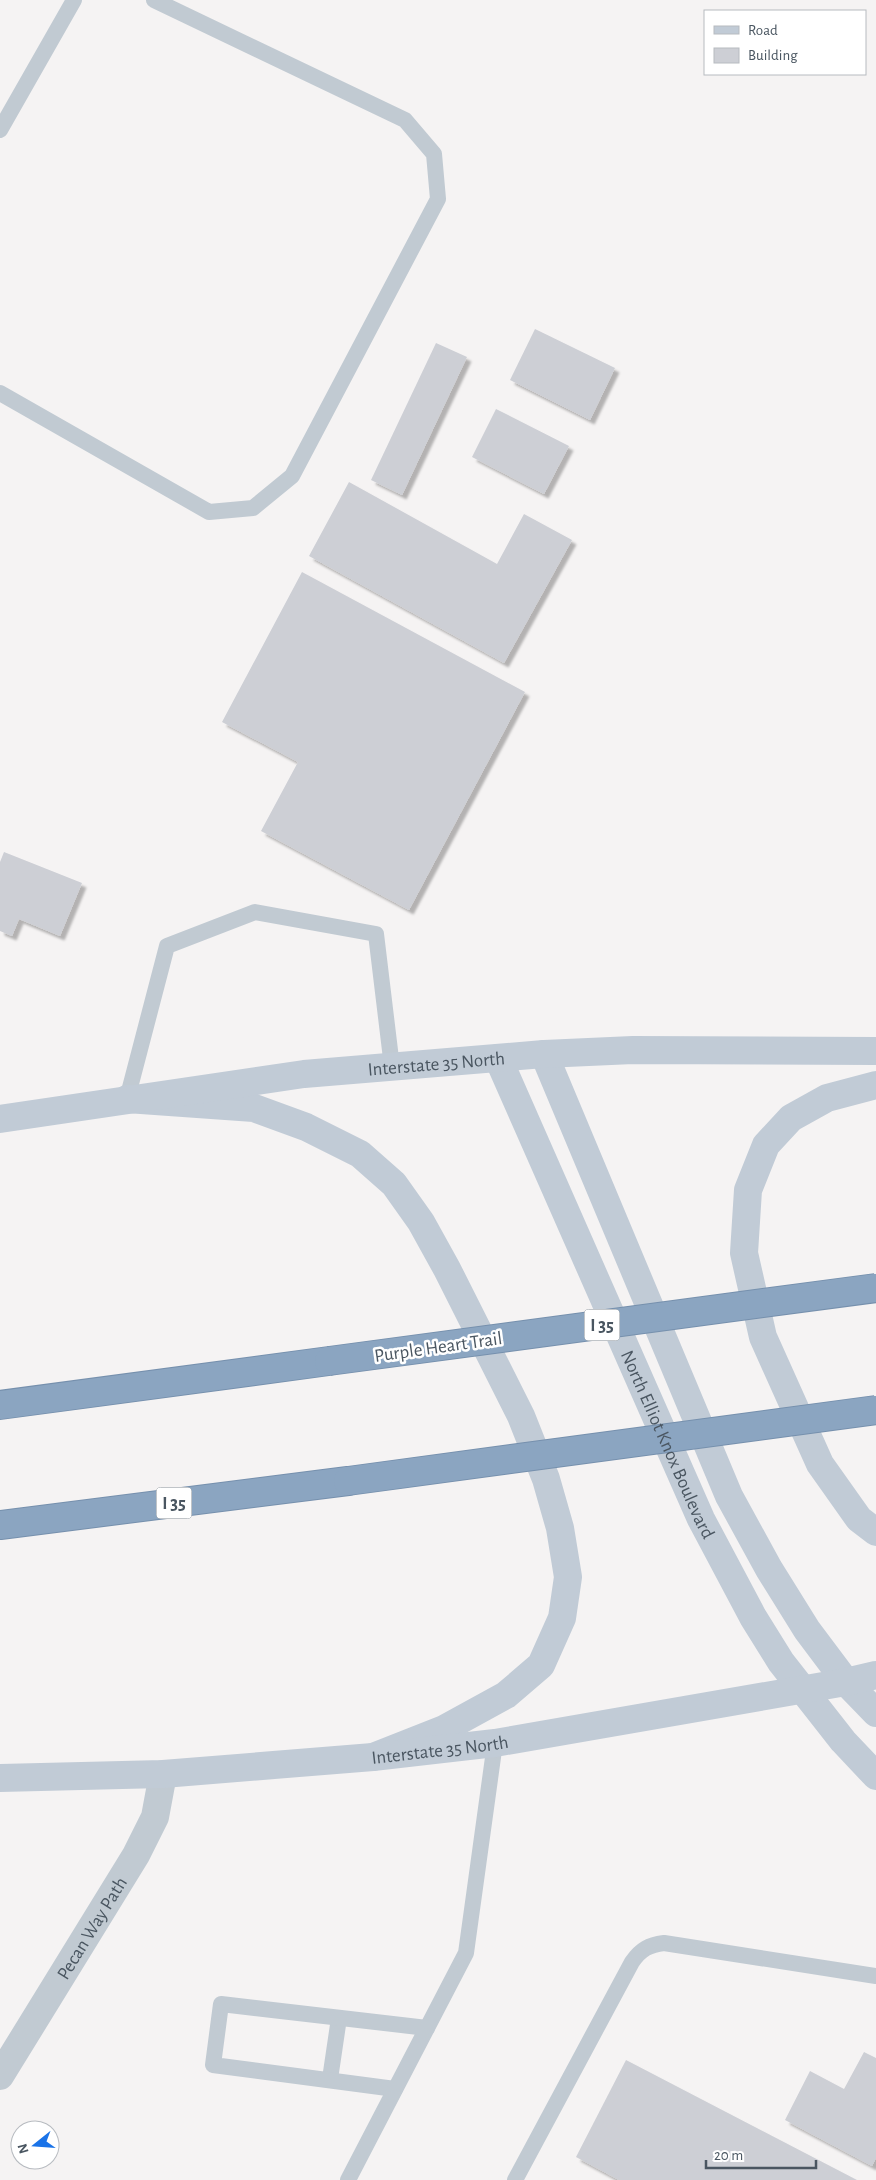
<svg xmlns="http://www.w3.org/2000/svg" width="876" height="2180" viewBox="0 0 876 2180" font-family="'Alegreya Sans',sans-serif">
<defs>
<filter id="shadow"><feDropShadow dx="4.5" dy="4.5" stdDeviation="1" flood-color="#0004"/></filter>
</defs>
<rect width="100%" height="100%" fill="#f5f3f3"/>
<g fill="#cdcfd5" filter="url(#shadow)">
<polygon points="535,329 615,368 590,420 510,380"/>
<polygon points="436,343 467,357 402,495 371,480"/>
<polygon points="496,409 569,446 544,494 472,457"/>
<polygon points="349,482 497,564 524,514 572,540 504,663 309,556"/>
<polygon points="302,572 525,692 409,910 261,831 298,762 222,722"/>
<polygon points="4,852 82,883 60,936 19,919 12,936 0,931 0,862"/>
<polygon points="864,2052 876,2058 876,2158 872,2166 785,2120 810,2071 844,2089"/>
<polygon points="626,2060 857,2180 619,2180 576,2157"/>
</g>
<g fill="none" stroke-linecap="round" stroke-linejoin="round">
<defs>
<g id="highway">
<polyline points="0,1405 329,1361"/>
<polyline points="0,1525 348,1481"/>
</g>
</defs>
<use href="#highway" stroke="#7690ad" stroke-width="30"/>
<g stroke="#c1cad2" stroke-width="16">
<polyline points="0,130 74,0"/>
<polyline points="0,393 209,512 253,508 292,476 438,199 434,154 405,120 154,0"/>
<polyline points="127,1099 167,946 255,912 376,934 392,1067"/>
<polyline points="330,2079 339,2018"/>
<polyline points="395,2089 213,2065 221,2004 427,2028"/>
<polyline points="348,2180 466,1953 495,1743"/>
<path d="M 515,2180 L 632,1962 C 641,1949 649,1945 664,1943 L 876,1976"/>
</g>
<path stroke="#c1cad2" stroke-width="28" id="s1" d="M 0,2076 L 136,1855 L 155,1817 L 163,1774"/>
<g stroke="#c1cbd6" stroke-width="28">
<polyline points="544,1054 729,1496 769,1569 807,1630 846,1682 876,1713"/>
<path id="s2" d="M 498,1058 L 701,1519 L 753,1617 L 781,1662 L 843,1741 L 876,1776"/>
<polyline points="876,1085 827,1098 791,1118 766,1145 748,1190 744,1253 763,1337 820,1464 859,1519 876,1532"/>
<polyline points="127,1099 254,1108 306,1127 360,1154 394,1184 421,1222 447,1269 521,1416 546,1479 560,1528 568,1577 562,1618 541,1665 506,1695 444,1729 373,1757"/>
<path id="s3" d="M 0,1119 L 304,1074 L 544,1054 L 633,1050 L 876,1051"/>
<path id="s4" d="M 0,1778 L 163,1774 L 373,1757 L 495,1743 L 846,1682 L 876,1675"/>
</g>
<use href="#highway" stroke="#8ba5c1" stroke-width="28"/>
<defs>
<g id="highway-bridge">
<polyline points="329,1361 876,1288"/>
<polyline points="348,1481 876,1410"/>
</g>
</defs>
<use href="#highway-bridge" stroke="#7690ad" stroke-width="30" stroke-linecap="butt"/>
<use href="#highway-bridge" stroke="#8ba5c1" stroke-width="28"/>
</g>
<g text-anchor="middle" stroke-width="5" stroke-linejoin="round" paint-order="stroke">
<g fill="#fff" stroke="#808990" stroke-width="1">
<rect x="584.5" y="1309.5" width="35" height="31" rx="4"/>
<rect x="156.5" y="1487.5" width="35" height="31" rx="4"/>
</g>
<g font-size="18" font-weight="bold" fill="#4a5661">
<text x="602" y="1331">I 35</text>
<text x="174" y="1509">I 35</text>
</g>
<g font-size="19" fill="#4a5661" stroke="#fff">
<text dy="7" stroke="none"><textPath href="#s3" startOffset="440">Interstate 35 North</textPath></text>
<text transform="translate(438 1346) rotate(-8)" y="7">Purple Heart Trail</text>
<text dy="7" stroke="none"><textPath href="#s2" startOffset="422">North Elliot Knox Boulevard</textPath></text>
<text dy="7" stroke="none"><textPath href="#s4" startOffset="441">Interstate 35 North</textPath></text>
<text dy="7" stroke="none"><textPath href="#s1" startOffset="174">Pecan Way Path</textPath></text>
</g>
</g>
<rect x="704" y="10" width="162" height="65" fill="#ffffff" stroke="#b7bbc0"/>
<rect x="714" y="26" width="25" height="8" fill="#c1cbd6" stroke="#b7bbc0"/>
<text x="748" y="35" font-size="15" fill="#4a5661">Road</text>
<rect x="714" y="48" width="25" height="15" fill="#cdcfd5" stroke="#b7bbc0"/>
<text x="748" y="60" font-size="15" fill="#4a5661">Building</text>
<g transform="translate(35 2145) rotate(253)"><circle r="24" fill="#ffffff" stroke="#b7bbc0"/>
<path d="M0-4L9 19L0 12L-9 19Z" fill="#1a73e8"/>
<text y="-8" font-size="14" font-weight="bold" text-anchor="middle" fill="#4a5661">N</text>
</g>
<path d="M706 2160v8h110v-8" fill="none" stroke="#4a5661" stroke-width="2.5"/>
<text x="714" y="2160" font-size="15" fill="#4a5661" stroke="#ffffff" stroke-width="4" paint-order="stroke">20 m</text>
</svg>
